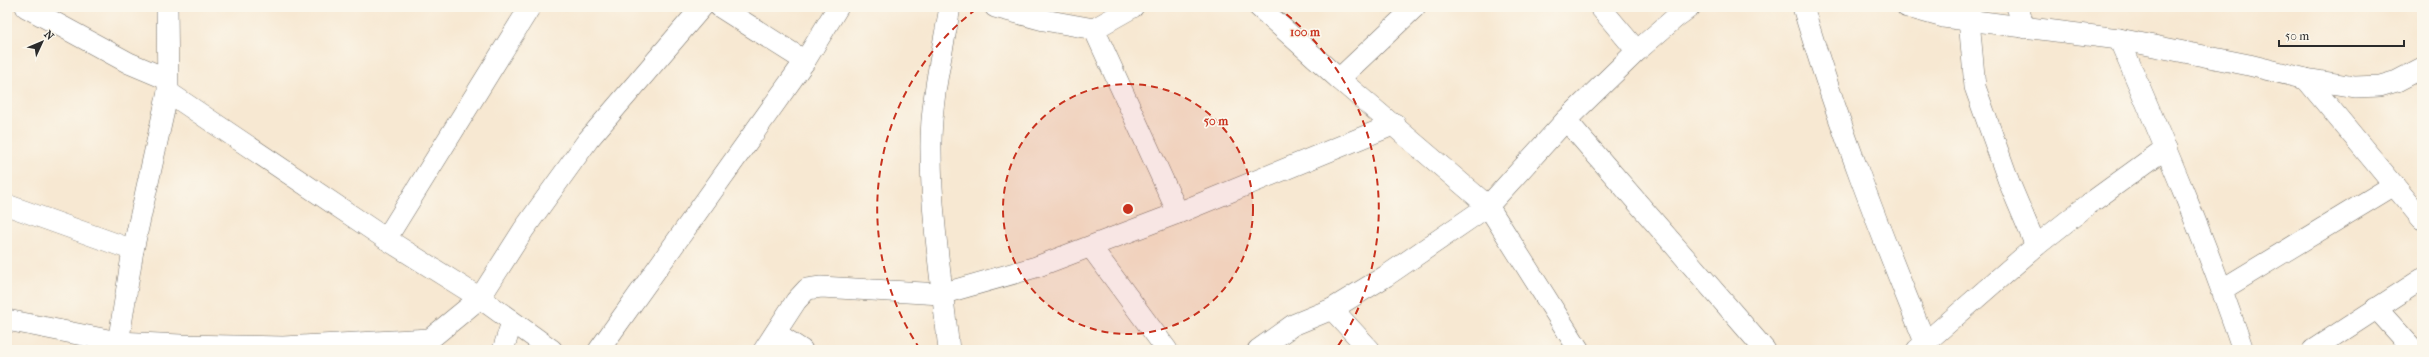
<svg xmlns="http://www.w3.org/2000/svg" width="2429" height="357" viewBox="0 0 2429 357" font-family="'IM FELL French Canon',serif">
<rect width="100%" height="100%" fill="#fbf7ec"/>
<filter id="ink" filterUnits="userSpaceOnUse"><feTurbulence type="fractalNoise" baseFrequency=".025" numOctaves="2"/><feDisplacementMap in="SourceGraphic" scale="8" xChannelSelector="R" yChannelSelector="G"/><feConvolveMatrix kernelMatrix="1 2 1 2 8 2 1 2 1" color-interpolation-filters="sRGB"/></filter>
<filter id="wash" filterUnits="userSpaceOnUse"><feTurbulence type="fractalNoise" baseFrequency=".012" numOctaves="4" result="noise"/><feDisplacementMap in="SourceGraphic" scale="16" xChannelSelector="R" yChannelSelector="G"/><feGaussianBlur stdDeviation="0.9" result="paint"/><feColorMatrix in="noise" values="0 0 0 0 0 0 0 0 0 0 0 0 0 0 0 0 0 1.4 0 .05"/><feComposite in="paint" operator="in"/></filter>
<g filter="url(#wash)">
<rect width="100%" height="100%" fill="#f7e8d2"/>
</g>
<g filter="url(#ink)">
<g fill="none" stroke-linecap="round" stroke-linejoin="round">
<defs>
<g id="minor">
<polyline points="26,7 129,63 167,79"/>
<polyline points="720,7 805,61"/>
<polyline points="995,7 1044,20 1094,29 1133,7"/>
<polyline points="1259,7 1339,79 1488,206 1579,350"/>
<polyline points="1600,7 1637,51"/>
<path d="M 1803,7 C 1837,121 1880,232 1925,342"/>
<polyline points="1907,7 1943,17 2119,39 2249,65 2306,79 2355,87 2380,86 2397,81 2422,68"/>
<polyline points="2017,7 2025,28"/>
<polyline points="1969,20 1975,87 2009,182 2036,246"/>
<polyline points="1094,29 1178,213"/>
<path d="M 2119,39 C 2163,141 2207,244 2243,350"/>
<polyline points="1339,79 1415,7"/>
<polyline points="2306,79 2422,219"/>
<polyline points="168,92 386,239 480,298 552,350"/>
<polyline points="1566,120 1765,350"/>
<polyline points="7,205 133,250"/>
<polyline points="386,239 530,7"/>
<polyline points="1091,247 1167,350"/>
<polyline points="2223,289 2394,185"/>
<polyline points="2376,308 2414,350"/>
<polyline points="1332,309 1370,350"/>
<polyline points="7,320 118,342 181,345 283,347 430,339 480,298 524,229 588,140 702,7"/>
<polyline points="776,333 802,350"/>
<polyline points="117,350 133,250 168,92 167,7"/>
<polyline points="503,350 512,322"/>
<polyline points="599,350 805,61 838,7"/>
<polyline points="764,350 796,301 807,289 821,287 941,294 1036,267 1178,213 1395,124"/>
<path d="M 949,350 C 942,285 931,217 931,151 C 930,103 942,54 950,7"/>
<polyline points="1258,350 1293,325 1332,309 1386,276 1488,206 1566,120 1637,51 1675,18 1690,7"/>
<polyline points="1917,350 2036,246 2089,204 2166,148"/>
<polyline points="2313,350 2422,279"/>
</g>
</defs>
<use href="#minor" stroke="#726d65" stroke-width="22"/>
<use href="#minor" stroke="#fff" stroke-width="21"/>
</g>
</g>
<circle cx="1128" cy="209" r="125" fill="#c8321e" fill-opacity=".12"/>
<g fill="none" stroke="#c8321e" stroke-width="2" stroke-dasharray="7 5">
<circle cx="1128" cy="209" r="125"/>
<path d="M920 349A251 251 0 0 1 979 7M1277 7A251 251 0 0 1 1336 349"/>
</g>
<circle cx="1128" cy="209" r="6" fill="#c8321e" stroke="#fbf7ec" stroke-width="2"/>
<g font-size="12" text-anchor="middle" font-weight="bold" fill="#c8321e" stroke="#fbf7ec" stroke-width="3.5" stroke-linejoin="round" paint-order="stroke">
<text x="1305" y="36">100 m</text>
<text x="1216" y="125">50 m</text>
</g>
<rect width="2429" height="357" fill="none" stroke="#fbf7ec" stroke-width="24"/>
<g transform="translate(42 42) rotate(46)" stroke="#fbf7ec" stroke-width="3" paint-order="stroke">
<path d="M0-3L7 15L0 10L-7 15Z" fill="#2b2b2b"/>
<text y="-6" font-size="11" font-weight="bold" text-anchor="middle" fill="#2b2b2b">N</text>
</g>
<path d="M2279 40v6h125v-6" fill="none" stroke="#2b2b2b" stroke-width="2"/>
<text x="2285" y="40" font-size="12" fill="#2b2b2b" stroke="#fbf7ec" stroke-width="3" paint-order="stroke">50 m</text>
</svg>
